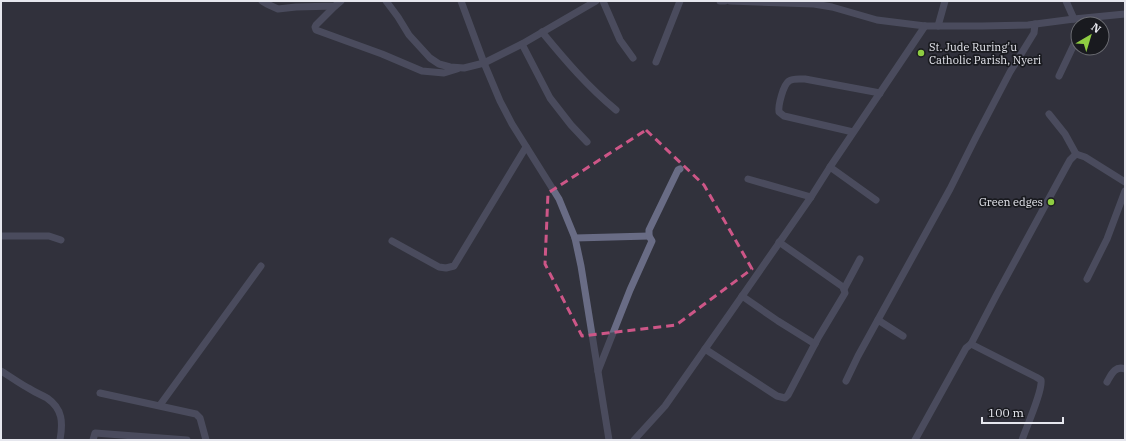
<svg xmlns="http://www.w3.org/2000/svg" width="1126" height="441" viewBox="0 0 1126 441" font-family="'IBM Plex Serif',serif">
<rect width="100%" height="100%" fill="#31323c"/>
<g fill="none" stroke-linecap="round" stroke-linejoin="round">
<g stroke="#696c85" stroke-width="7">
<polyline points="262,1 267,4 278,9 296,7 335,6 341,1"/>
<polyline points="386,1 398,17 409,35 430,58 439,64 450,67 464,68 484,63 522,44 596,1"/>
<polyline points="461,1 484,63 500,101 512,124 559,199 575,238 581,266 609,440"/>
<polyline points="603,1 620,40 633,58"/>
<polyline points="720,1 725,1"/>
<polyline points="730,1 814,4 832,7 877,20 925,26 982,26 1028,25 1074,19 1125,14"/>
<polyline points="1066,1 1074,19"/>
<polyline points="335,6 316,25 315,27 316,30 382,54 422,71 444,73 457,69"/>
<polyline points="938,26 945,1"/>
<path d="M 542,32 C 565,60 588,87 616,110"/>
<polyline points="522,44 550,98 571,125 587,142"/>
<polyline points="656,62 680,1"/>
<polyline points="1059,76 1078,36"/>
<polyline points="1049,114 1065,134 1076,154"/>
<path d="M 853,132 L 784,116 L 779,112 C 778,106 783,85 789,81 C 793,78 800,79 805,79 L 880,93"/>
<polyline points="830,167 876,200"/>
<polyline points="748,179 811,197"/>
<polyline points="1,236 49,236 61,240"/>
<polyline points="575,238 649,236"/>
<polyline points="392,241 439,267 446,268 454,266 526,147"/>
<polyline points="1087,279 1107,239 1125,191"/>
<polyline points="844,289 860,259"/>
<polyline points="742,296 778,321 815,344"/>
<polyline points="878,320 903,336"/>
<path d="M 971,344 L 1036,377 L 1041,380 C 1043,390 1026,428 1022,440"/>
<polyline points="705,349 777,396 785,398 788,395 818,338 845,293 843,287 779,242"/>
<path d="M 1,371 C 11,377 20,384 30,389 C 36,393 42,395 47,398 C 63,409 63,423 60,440"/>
<polyline points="598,371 630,290 652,241 649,236 649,230 678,170 680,169"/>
<polyline points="846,381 858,356 950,189 975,139 1010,72 1034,33 1035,24"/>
<path d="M 1107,382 C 1111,375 1115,365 1125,369"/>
<polyline points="100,393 196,414 200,418 206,440"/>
<polyline points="160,405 261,266"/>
<polyline points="93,440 95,433 187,440"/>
<polyline points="634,440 665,406 731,312 811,197 830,167 925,26"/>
<polyline points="915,440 966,348 971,344 996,296 1065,169 1070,160 1076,154 1085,157 1125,182"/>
</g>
</g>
<path d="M0 0H1126V441H0ZM 646,130 L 704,185 L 752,269 L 676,325 L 582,336 L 545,264 L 548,193 Z" fill="#31323c" fill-opacity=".55" fill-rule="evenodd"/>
<path fill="none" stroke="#cd5687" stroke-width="3" stroke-dasharray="8 5" stroke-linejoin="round" d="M 646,130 L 704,185 L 752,269 L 676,325 L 582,336 L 545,264 L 548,193 Z"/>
<g fill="#8fcd42" stroke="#191a1f" stroke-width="1.5">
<circle cx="921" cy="53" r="4"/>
<circle cx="1051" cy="202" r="4"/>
</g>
<g text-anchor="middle" stroke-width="3.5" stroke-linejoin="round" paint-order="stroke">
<g font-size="11" fill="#e6e7ee" stroke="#191a1f" text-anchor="start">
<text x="929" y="51">St. Jude Ruring'u<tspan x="929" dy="13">Catholic Parish, Nyeri</tspan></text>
<text x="1043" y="206" text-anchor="end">Green edges</text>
</g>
</g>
<rect width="1126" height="441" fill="none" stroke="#e6e7ee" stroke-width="4"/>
<g transform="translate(1090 36) rotate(38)"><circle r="19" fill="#191a1f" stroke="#6b6c72"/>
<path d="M0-3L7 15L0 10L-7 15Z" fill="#8fcd42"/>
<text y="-6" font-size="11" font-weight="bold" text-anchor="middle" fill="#e6e7ee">N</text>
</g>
<path d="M982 417v6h81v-6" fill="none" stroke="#e6e7ee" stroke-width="2"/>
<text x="988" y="417" font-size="12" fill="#e6e7ee" stroke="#191a1f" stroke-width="3" paint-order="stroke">100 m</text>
</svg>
